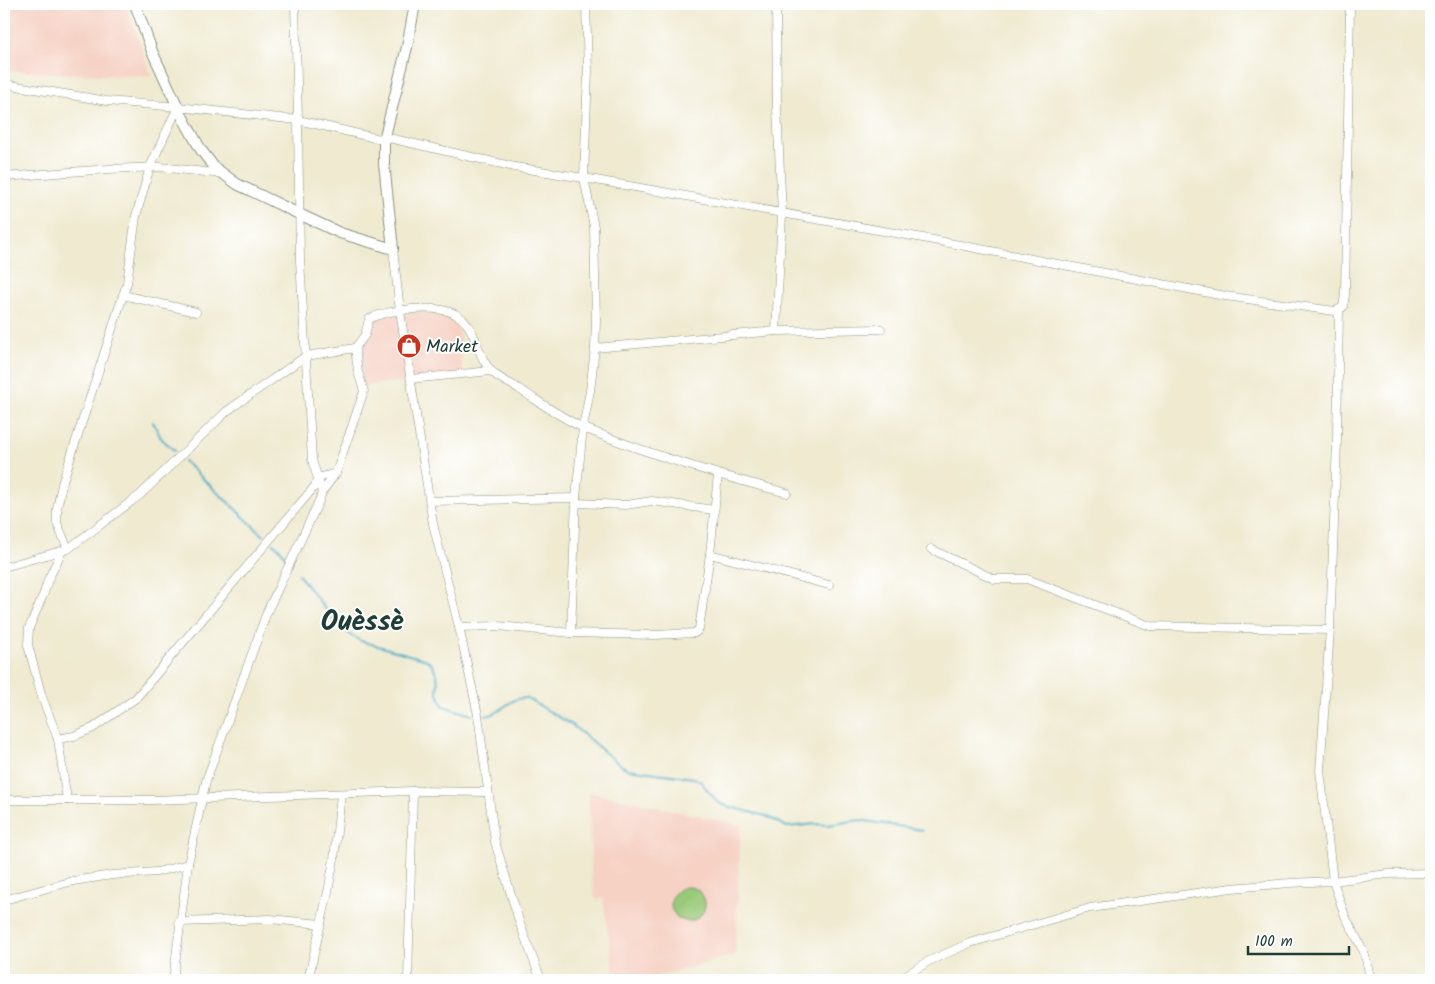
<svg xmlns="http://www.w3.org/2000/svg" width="1435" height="984" viewBox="0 0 1435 984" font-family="Kalam,sans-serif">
<rect width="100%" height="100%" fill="#fff"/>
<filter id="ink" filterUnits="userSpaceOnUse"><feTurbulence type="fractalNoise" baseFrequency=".02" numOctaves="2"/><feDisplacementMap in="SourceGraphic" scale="10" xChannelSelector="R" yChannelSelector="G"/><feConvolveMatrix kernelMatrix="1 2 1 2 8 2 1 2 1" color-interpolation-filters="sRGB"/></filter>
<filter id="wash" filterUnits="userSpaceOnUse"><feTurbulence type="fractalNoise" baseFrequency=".0096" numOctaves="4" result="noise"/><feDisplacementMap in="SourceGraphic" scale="20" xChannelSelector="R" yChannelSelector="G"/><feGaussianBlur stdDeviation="1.12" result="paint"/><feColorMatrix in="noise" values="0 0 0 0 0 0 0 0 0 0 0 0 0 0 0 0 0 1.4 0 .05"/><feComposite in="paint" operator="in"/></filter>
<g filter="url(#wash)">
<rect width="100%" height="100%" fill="#efead0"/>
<g fill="#f6d2c5">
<polygon points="4,4 126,4 152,77 4,71"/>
<polygon points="429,309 458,315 463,374 363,386 355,348 369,319"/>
<polygon points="589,792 741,825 735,955 645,980 615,980 603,898 595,899 591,875"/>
</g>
<circle fill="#9aca79" stroke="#5c8456" cx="688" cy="904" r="17"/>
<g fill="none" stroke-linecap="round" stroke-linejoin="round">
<g stroke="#48aac8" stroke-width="2">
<polyline points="153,422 161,438 175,451"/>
<polyline points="184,461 264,536"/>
<polyline points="273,543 282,551 288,560"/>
<polyline points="298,574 336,623 352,636 361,641 420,658 427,660 433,666 437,675 438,684 437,691 443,706 472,715"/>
<path d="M 485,716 C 504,714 507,697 527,698 L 572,725 L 614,760 L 627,769 L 694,778 L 701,782 L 717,802 L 726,806 L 766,816 L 787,827 L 816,824 L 828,825 L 859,820 L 922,830"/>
</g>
</g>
</g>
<g filter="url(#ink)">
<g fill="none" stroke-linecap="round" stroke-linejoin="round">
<defs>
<g id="minor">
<polyline points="776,4 777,108 782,214 776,331"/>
<polyline points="4,84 107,101 178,107 298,120 384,140"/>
<polyline points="385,137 515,167 584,178 923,238 1225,296 1335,311 1343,307 1345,295 1350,4"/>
<polyline points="4,177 109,169 160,167 223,174"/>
<polyline points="393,249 400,311 433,524 459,627 478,715 495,842 520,924 541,980"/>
<polyline points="123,295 196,312"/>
<polyline points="1339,310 1337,441 1330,630 1320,771 1333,881 1345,916 1364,952 1371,980"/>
<polyline points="595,348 776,331 881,329"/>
<polyline points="411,379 491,371"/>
<polyline points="322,492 336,473 364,391 358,372 355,348"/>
<polyline points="430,501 576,498"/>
<polyline points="576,503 626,505 652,501 714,510"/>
<polyline points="68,549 57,523 57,509 62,484 127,283 136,216 150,167 178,107"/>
<polyline points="931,549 994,579 1027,579 1150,626 1330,630"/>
<polyline points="62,551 48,580 44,593 29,628 28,645 42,697 58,739 67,800"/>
<polyline points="710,554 829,585"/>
<path d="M 4,567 L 68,549 L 140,495 L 227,411 L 306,356 L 355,348 L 365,335 L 369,319 C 389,309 435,304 455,314 C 479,325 475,361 496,375 C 503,381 512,384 519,389 C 540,402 561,418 584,428 C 650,455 718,475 787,493"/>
<polyline points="459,627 498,626 571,633 654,635 695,633 699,629 710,554 718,475"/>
<polyline points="571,633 576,498 583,427 590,391 595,348 596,321 594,227 584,178 588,71 586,4"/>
<polyline points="58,739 74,736 93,728 136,698 315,486 318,478 336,473"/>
<polyline points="4,800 151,800 413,791 487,792"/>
<polyline points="4,900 73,881 112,875 157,872 188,864"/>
<polyline points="179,922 270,919 321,924"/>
<polyline points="173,980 188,864 206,781 267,612 320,499 322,492 312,460 300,261 298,120 295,4"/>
<polyline points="308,980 328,892 334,859 341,794"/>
<polyline points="408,980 413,791"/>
<polyline points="898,980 929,961 970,943 1090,908 1232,888 1290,883 1333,881 1388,874 1431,873"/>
</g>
<polyline id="major" points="135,4 152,51 182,116 201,150 214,167 237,184 299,214 340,233 393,249 384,163 384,140 407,47 415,4"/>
</defs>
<use href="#minor" stroke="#879482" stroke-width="9"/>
<use href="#major" stroke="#879482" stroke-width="12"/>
<use href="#minor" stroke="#fff" stroke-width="8"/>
<use href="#major" stroke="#fff" stroke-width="10"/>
</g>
</g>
<defs>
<symbol id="shop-disc" viewBox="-11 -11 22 22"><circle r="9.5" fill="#c8321e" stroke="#fff"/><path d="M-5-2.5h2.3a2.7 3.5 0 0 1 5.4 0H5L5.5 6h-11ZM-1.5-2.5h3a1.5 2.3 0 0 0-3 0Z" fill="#fff"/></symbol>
</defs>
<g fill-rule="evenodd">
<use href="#shop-disc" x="395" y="332" width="28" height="28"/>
</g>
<g text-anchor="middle" stroke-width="4" stroke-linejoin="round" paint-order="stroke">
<g font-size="18" fill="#1f3d34" stroke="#fff" text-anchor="start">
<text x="426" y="352">Market</text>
</g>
<g font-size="28" font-weight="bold" fill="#1f3d34" stroke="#fff">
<text x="362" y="630">Ouèssè</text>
</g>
</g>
<rect width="1435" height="984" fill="none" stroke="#fff" stroke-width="20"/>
<path d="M1248 946v8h101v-8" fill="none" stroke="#1f3d34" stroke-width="2.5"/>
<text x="1255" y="946" font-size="15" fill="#1f3d34" stroke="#ffffff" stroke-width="4" paint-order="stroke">100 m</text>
</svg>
